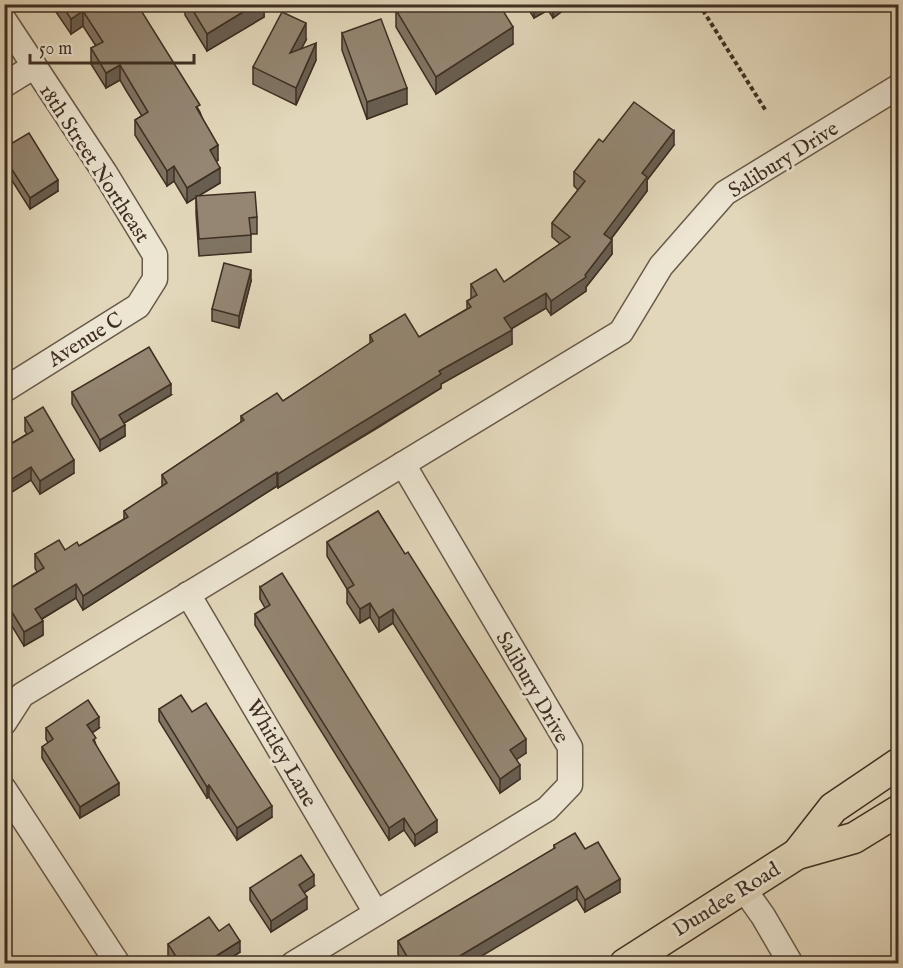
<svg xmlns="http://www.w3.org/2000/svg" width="903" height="968" viewBox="0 0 903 968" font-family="'IM FELL English',serif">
<rect width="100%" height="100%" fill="#e2d7ba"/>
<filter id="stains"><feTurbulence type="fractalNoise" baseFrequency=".00333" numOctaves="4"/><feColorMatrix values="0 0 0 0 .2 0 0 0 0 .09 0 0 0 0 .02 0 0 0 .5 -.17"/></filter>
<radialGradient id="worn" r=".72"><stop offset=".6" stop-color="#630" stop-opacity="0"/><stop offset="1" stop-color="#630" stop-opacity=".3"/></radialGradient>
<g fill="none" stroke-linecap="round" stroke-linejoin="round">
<defs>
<g id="minor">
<polyline points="4,20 105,173 155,255 155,279 138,306 4,390"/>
<polyline points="4,85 33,67"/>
<polyline points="188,594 376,913"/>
<polyline points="4,723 22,695 621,332 661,266 725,193 898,87"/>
<polyline points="4,789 118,964"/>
<polyline points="743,888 763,916 791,964"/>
<polyline points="293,964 547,809 570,785 570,747 403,464"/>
</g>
<g id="major">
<polyline points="797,854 833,808 898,764"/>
<polyline points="625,964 797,854 854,838 898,811"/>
</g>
</defs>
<use href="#minor" stroke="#685949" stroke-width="27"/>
<use href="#major" stroke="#3f2f23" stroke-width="33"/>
<polyline stroke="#3f2f23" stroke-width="4" stroke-dasharray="4.5 3" stroke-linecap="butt" points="699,4 766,111"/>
<use href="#minor" stroke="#ece5d2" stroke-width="24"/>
<use href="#major" stroke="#e2d7ba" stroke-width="30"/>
</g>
<g fill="#7f7362" stroke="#3f2f23" stroke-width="1.5">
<polygon points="56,4 137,4 200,112 218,160 216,162 220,183 198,196 257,217 257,234 251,234 251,252 199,256 196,213 196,197 187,203 174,181 167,186 135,135 135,120 142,116 127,92 120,80 106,88 91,64 91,48 96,46 83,26 71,34 56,12"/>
<polygon points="183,4 264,4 264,17 207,51 185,15 185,8"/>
<polygon points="525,4 572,4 553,18 548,10 534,18"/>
<polygon points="422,8 513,44 436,94 396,27 396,10"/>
<polygon points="342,33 407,104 367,119 342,50"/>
<polygon points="306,40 301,49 316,60 296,105 253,84 253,67"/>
<polygon points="603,142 674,145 647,180 647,191 611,239 612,254 586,287 586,291 551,315 546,308 511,329 512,344 441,384 441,388 379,427 278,488 277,486 83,610 76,598 42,619 43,635 24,646 4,613 4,592 37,572 35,568 35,554 65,550 79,546 124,519 124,511 162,487 162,475 241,422 241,416 283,401 370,344 370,335 419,337 467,309 467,301 471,299 471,284 504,282 560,244 552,237 552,223 578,190 574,186 574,172"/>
<polygon points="4,148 58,191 30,209 4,168"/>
<polygon points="251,281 239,328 212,321 212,309"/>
<polygon points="72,392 171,395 124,423 125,436 100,451 72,404"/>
<polygon points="25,418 74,473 40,494 31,480 4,497 4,448 27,434 25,431"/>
<polygon points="378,511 526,753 516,759 520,779 500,793 393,623 379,632 370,617 360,623 347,603 347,589 327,556 327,542"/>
<polygon points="260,587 437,832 415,846 404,830 389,840 255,625 255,614 265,608 260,599"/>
<polygon points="159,709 192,712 272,817 237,840 209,797 207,798 159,721"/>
<polygon points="46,728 99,728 92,733 96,745 119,795 80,818 42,758 42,747 48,743 46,739"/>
<polygon points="554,845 585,849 620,892 585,912 577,899 403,963 398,954 398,941 554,849"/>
<polygon points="314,886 304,893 307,909 271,932 250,900 250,888"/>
<polygon points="219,931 240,952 223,963 173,963 168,956 168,944"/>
</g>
<g fill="#685e50" stroke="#3f2f23" stroke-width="1.5">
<polygon points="256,4 264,4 264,17 207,51 207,34"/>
<polygon points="534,4 548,4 548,10 534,18"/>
<polygon points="553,4 572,4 553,18"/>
<polygon points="83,11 83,26 71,34 71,19"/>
<polygon points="306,23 306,40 290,70 290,53"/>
<polygon points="513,27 513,44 436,94 436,77"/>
<polygon points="316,43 316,60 296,105 296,88"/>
<polygon points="120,65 120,80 106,88 106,73"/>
<polygon points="407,88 407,104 367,119 367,102"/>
<polygon points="674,131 674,145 647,180 647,191 604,248 604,234 642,173"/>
<polygon points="218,145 218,160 210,166 210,150"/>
<polygon points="174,166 174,181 167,186 167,171"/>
<polygon points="220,168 220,183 187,203 187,188"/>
<polygon points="58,180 58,191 30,209 30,198"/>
<polygon points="612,240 612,254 586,287 586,291 551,315 551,301 585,275"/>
<polygon points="251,270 251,281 239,328 239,316"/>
<polygon points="546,293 546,308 504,333 504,318"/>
<polygon points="512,330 512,344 441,384 441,388 278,488 278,474 439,371"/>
<polygon points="171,384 171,395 119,426 119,415"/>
<polygon points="125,425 125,436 100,451 100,440"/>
<polygon points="74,460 74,473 40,494 40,481"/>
<polygon points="31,467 31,480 4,497 4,484"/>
<polygon points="277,472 277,486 83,610 83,596"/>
<polygon points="76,584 76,598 35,623 35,609"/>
<polygon points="370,603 370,617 360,623 360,609"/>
<polygon points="393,609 393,623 379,632 379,618"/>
<polygon points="43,621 43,635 24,646 24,632"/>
<polygon points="99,717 99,728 87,736 87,725"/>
<polygon points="526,739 526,753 510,764 510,750"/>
<polygon points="520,765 520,779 500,793 500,779"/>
<polygon points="119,783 119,795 80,818 80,807"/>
<polygon points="209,785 209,797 207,798 207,787"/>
<polygon points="272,806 272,817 237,840 237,828"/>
<polygon points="404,818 404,830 389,840 389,828"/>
<polygon points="437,820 437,832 415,846 415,835"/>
<polygon points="314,875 314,886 299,896 299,885"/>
<polygon points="620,879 620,892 585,912 585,900"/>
<polygon points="577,886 577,899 470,963 448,963"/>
<polygon points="307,897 307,909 271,932 271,921"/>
<polygon points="240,941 240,952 223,963 205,963"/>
<polygon points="191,956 191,963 180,963"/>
</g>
<g fill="#948672" stroke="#3f2f23" stroke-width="1.5">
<polygon points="61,4 137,4 200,105 196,107 218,145 210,150 220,168 187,188 174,166 167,171 135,120 148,112 120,65 106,73 91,48 103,42 83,11 71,19"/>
<polygon points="189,4 256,4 207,34"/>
<polygon points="405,4 420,4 422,8 428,4 499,4 513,27 436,77 396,10"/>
<polygon points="282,12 306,23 290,53 316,43 296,88 253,67"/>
<polygon points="381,19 407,88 367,102 342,33"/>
<polygon points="634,102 674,131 642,173 647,177 604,234 612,240 585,275 586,277 551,301 546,293 504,318 512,330 439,371 441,374 379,412 278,474 277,472 83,596 76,584 35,609 43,621 24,632 4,599 4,592 44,568 35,554 59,540 65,550 77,542 79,546 128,517 124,511 167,483 162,475 244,420 241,416 277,393 283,401 373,341 370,335 405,314 419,337 471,307 467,301 477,295 471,284 496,269 504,282 570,237 552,223 585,181 574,172 599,139 603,142"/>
<polygon points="29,133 58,180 30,198 4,157 4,148"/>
<polygon points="255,192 257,217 249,218 251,235 199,239 196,196"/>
<polygon points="224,263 251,270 239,316 212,309"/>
<polygon points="149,347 171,384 119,415 125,425 100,440 72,392"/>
<polygon points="43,407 74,460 40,481 31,467 4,484 4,448 33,431 25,418"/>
<polygon points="378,511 405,554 408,552 526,739 510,750 520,765 500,779 393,609 379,618 370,603 360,609 347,589 354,585 327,542"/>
<polygon points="282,573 437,820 415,835 404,818 389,828 255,614 270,605 260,587"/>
<polygon points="181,695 192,712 206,703 272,806 237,828 209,785 207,787 159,709"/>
<polygon points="88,700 99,717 87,725 96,738 93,740 119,783 80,807 42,747 53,739 46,728"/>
<polygon points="575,833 585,849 598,842 620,879 585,900 577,886 448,963 402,963 409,960 398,941 555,848 554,845"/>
<polygon points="301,855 314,875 299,885 307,897 271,921 250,888"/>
<polygon points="209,917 219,931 229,924 240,941 205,963 196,963 191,956 180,963 168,944"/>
</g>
<g text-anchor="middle" stroke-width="6" stroke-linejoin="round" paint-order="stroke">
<g font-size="21" fill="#3f2f23" stroke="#ece5d2">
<text transform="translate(783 159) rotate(-32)" y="7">Salibury Drive</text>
<text transform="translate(95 163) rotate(57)" y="7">18th Street Northeast</text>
<text transform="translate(85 339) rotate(-32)" y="7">Avenue C</text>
<text transform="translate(533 687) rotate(60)" y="7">Salibury Drive</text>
<text transform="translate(282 753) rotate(60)" y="7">Whitley Lane</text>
<text transform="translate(726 899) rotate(-32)" y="7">Dundee Road</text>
</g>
</g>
<rect width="903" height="968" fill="none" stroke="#e2d7ba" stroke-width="24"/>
<rect x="6" y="6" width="891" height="956" fill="none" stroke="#3f2f23" stroke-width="3"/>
<rect x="12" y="12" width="879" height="944" fill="none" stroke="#3f2f23" stroke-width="1.5"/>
<path d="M30 54v9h164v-9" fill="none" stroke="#3f2f23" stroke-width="3"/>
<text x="39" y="54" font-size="18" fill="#3f2f23" stroke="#ece5d2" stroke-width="4.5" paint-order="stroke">50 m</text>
<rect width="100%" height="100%" filter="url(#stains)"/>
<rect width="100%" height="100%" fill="url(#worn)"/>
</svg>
